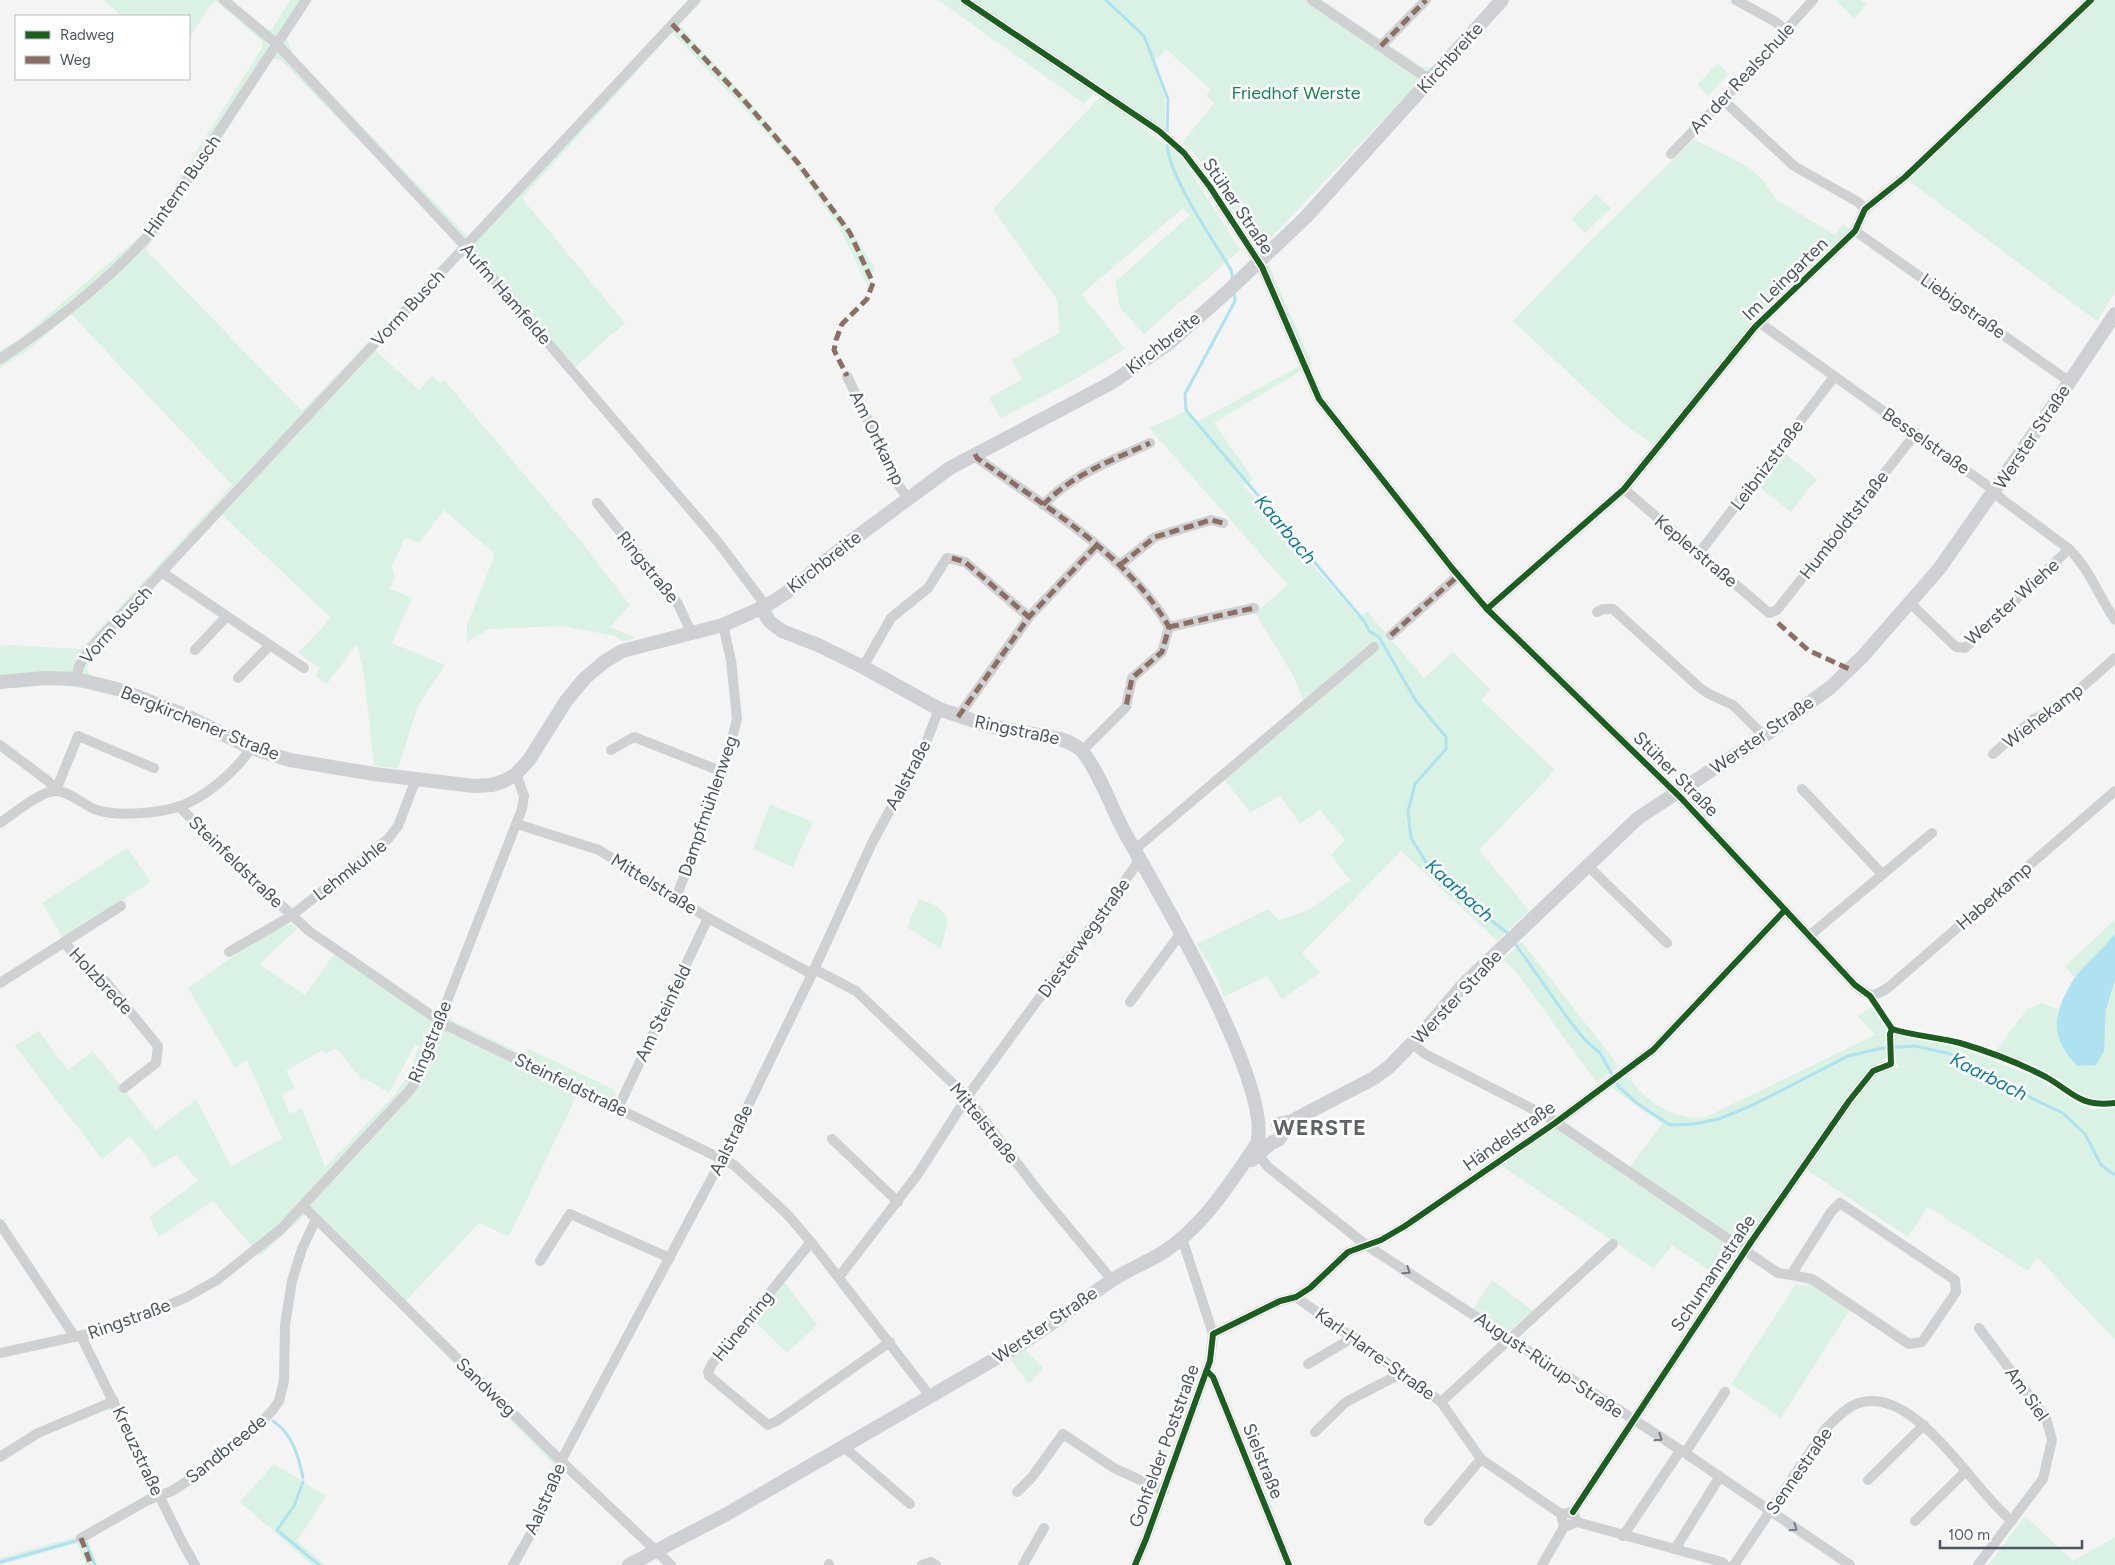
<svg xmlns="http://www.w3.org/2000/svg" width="2115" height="1565" viewBox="0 0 2115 1565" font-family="Figtree,sans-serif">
<rect width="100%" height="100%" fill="#f4f4f4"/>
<g fill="#d9f2e3" fill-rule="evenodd">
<path d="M 103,0 L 230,0 L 265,30 L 272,29 L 290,0 L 311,0 L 287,38 L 292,53 L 468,237 L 689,0 L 703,0 L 679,25 C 751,102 820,178 875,268 L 868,287 L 840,229 L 796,166 L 739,103 L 672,33 L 522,198 L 625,323 L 574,368 L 473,250 L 465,258 L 459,259 L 375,350 L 419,390 L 432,376 L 441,383 L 444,380 L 581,541 L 630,605 L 610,627 L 637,638 L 622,641 L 615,636 L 563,626 L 515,628 L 489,629 L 467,642 L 467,625 L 495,554 L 444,510 L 419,543 L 405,538 L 392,566 L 395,577 L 390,589 L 412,598 L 392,643 L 445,665 L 418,706 L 398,768 L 374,766 L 364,675 L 357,644 L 327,684 L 315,676 L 320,668 L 298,653 L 331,618 L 222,515 L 89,658 L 87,671 L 93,676 L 89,689 L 50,684 L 0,689 L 0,646 L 6,645 L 81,649 L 232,485 L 71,314 L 28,350 L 0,368 L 0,350 L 20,339 L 145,232 L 262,48 L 262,41 L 215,0 L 189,37 L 189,16 L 122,16 ZM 273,59 L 280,59 L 457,242 L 459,247 L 302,411 L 146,250 L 166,224 Z"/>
<polygon points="938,0 1322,0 1422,67 1434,67 1261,248 1228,202 1224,204 1215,189 1219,186 1191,149 1190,150 1182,143 1214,103 1206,96 1211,90 1166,49 1155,61 1165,98 1165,132 1101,85 1084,104"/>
<polygon points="1835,0 1861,0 1866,4 1855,19"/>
<polygon points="2093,0 2115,0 2115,292 2097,321 1906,179"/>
<polygon points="1718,63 1729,74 1708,96 1697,85"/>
<polygon points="1101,96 1181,157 1240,250 1144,334 1120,308 1115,282 1190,215 1183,208 1082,294 1125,349 1069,383 1001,418 989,398 1022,379 1012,360 1060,332 1057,300 993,209"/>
<polygon points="1694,139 1748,167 1762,179 1776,199 1835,235 1842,224 1851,230 1755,323 1655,446 1620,421 1513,321 1587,244"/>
<polygon points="1596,194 1611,208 1585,233 1571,219"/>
<polygon points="1269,265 1312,364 1214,423 1253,479 1244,486 1358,617 1367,611 1424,678 1453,652 1490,689 1481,700 1555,770 1479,850 1529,910 1497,941 1401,851 1302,953 1321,972 1282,999 1267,976 1224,997 1217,977 1197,944 1268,909 1279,920 1309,910 1350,880 1331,855 1345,840 1320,810 1300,824 1280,796 1250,813 1225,780 1368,658 1363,651 1304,702 1293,675 1255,613 1288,585 1149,428 1184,412 1198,421 1302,365 1261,271"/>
<polygon points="1783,452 1817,479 1791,512 1757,485"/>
<polygon points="770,804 813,822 793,867 753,849"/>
<polygon points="127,848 151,882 63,938 42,903"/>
<polygon points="919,899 937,906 947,917 947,925 941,949 907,927"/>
<polygon points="2115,920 2115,934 2103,950 2074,977 2065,966"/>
<path d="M 282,925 L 292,925 L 297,929 L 259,964 L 305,995 L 336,951 L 431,1016 L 447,1014 L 453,1021 L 525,1055 L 529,1049 L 615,1090 L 617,1105 L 580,1089 L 510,1234 L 508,1236 L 479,1223 L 406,1301 L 554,1447 L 559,1449 L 553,1464 L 307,1213 L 260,1256 L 213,1201 L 159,1237 L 149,1217 L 198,1181 L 176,1155 L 154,1168 L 130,1136 L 102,1159 L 15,1046 L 39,1031 L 68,1070 L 93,1051 L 156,1130 L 196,1099 L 231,1166 L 282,1139 L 247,1060 L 235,1068 L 188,988 L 255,941 ZM 415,1045 L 419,1046 L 410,1072 L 395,1094 L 325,1167 L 302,1108 L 290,1114 L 282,1095 L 295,1088 L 286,1071 L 322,1050 L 326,1054 L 336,1048 L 363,1081 L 365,1079 L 389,1093 Z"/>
<polygon points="1522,942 1619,1066 1597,1083 1514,969 1503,960"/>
<path d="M 2115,980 L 2115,1099 C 2081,1103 2082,1092 2056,1078 C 2036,1068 2016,1061 1995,1052 L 2027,1009 L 2042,1003 L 2058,1009 C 2054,1031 2062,1050 2077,1066 L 2106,1031 L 2106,1010 Z"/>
<path d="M 1872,1006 L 1887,1031 L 1886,1058 L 1866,1072 L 1858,1082 L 1748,1238 L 1737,1240 L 1630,1167 L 1662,1124 L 1612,1088 L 1627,1076 C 1648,1102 1669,1119 1704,1118 L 1875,1035 L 1858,1016 Z"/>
<polygon points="1894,1032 1959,1047 2041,1080 2079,1104 2091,1109 2115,1108 2115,1340 2037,1257 2028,1271 1928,1207 1908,1237 1807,1170 1871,1078 1884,1070 1900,1067 1893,1059"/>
<polygon points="1557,1128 1732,1245 1735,1256 1720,1278 1672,1245 1654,1269 1502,1166"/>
<polygon points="1492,1280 1533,1311 1511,1330 1506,1331 1473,1309"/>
<polygon points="784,1282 817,1325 787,1353 754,1320"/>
<polygon points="1811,1283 1853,1305 1781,1418 1731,1384 1796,1284 1806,1286"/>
<polygon points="1024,1348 1043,1368 1029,1384 1009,1358"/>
<polygon points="111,1399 159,1498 87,1538 97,1565 86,1565 77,1543 0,1565 0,1558 75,1537 146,1495 149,1490 113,1411 107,1410 40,1437"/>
<polygon points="274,1464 326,1496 297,1541 325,1565 312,1565 240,1502"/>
<polygon points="2025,1516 2073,1561 2115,1537 2115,1565 1988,1565"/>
</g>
<path fill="#aee2f0" d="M 2115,934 L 2115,980 L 2106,1010 L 2104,1051 L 2096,1065 L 2077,1066 C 2054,1041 2051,1022 2066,993 C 2069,987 2072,981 2076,976 C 2088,961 2103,949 2115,934 Z"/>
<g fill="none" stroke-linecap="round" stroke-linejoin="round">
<g stroke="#aee2f0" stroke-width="3">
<polyline points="1106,0 1144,36 1168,99 1167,134"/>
<path d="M 1167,140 C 1166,174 1213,239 1231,270 L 1233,280"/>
<polyline points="1234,291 1235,301 1185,394 1186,410 1365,622 1369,631 1379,637 1416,701 1446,737 1446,749 1415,784 1408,811 1411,838 1426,862 1476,909 1509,934"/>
<polyline points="1514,942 1569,1020 1585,1040 1600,1053 1619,1087 1638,1104 1670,1125 1694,1124 1719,1119 1755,1104 1848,1056 1883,1048 1915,1046 1951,1054 2001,1078 2033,1099 2063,1113 2085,1134 2101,1165 2115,1175"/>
<path d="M 273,1421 C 292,1433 299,1457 303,1478"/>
<polyline points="303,1482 294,1506 277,1530 319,1565"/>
<polyline points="86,1543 95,1565"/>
<polyline points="0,1562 79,1540"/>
</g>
<g stroke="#ced0d2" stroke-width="10">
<polyline points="224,0 278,45 466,247 718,542 766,606"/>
<path d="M 964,0 L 1159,131 L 1184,153 L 1210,187 L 1262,267 L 1319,399 L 1452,568 L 1487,609 L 1681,798 L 1855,985 C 1870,997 1872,998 1889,987 L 2115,791"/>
<polyline points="1312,0 1430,80"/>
<polyline points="1736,0 1774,21 1786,30"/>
<polyline points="1381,46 1426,0"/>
<polyline points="1723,100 1794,166 1858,202 1865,209"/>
<polyline points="1671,154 1723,100 1813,0"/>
<polyline points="1855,231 2070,382"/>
<path d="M 1760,323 L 1995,491 L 1999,497 L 2069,549 C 2089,568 2099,597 2115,620"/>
<path d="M 0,359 C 56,322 112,278 156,227 L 306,0"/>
<polyline points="847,376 898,484 908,499"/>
<path d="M 975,454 L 977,458 C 1044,506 1127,554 1169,627 L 1162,652 L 1132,678 L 1126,707 L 1082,751"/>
<polyline points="1624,489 1769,613 1777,610 1916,433"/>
<polyline points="597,503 678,604 692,634"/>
<path d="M 1043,505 C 1073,474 1111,461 1150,443"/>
<polyline points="1700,552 1834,377"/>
<polyline points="1120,565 1155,537 1211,520 1223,523"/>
<polyline points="163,573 304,668"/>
<polyline points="1910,603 1956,647 1965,648 2069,549"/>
<polyline points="1487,609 1624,489 1755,327 1855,231 1865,209 1905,177 2091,0"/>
<polyline points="1597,612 1603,609 1613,609 1699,687 1709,694 1733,705 1764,736"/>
<polyline points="1169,627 1254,608"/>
<polyline points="1391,635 1459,575"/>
<polyline points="195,650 226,617"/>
<polyline points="863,667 891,618 928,588 947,558 965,562 1029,617"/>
<polyline points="238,678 270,645"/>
<polyline points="76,679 79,666 88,651 695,0"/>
<polyline points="958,717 1029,617 1096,546"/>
<polyline points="0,745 48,781 56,790 78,736 154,768"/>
<polyline points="611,750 634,737 723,772"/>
<polyline points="1993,754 2033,719 2056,710 2115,658"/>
<polyline points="1802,789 1882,874"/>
<polyline points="179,806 214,843 309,931 444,1024 734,1165 787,1214 811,1242 930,1396"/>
<path d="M 0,823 C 13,814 42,790 56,791 C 70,791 84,806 97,810 C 118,817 160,813 181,806 C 207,796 236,771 251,748"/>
<polyline points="517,824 599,850 708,918 812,974"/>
<polyline points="1588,866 1667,943"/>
<polyline points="676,898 723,772 737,719 731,660 723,625"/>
<polyline points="1809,936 1932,833"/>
<polyline points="64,942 92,976 105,981 158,1046 156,1063 124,1088"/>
<polyline points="229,952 291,916 388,839 398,826 416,779"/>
<polyline points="814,969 856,991 967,1097 1039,1192 1112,1280"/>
<polyline points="0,983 121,906"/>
<polyline points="1130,1002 1181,933"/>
<polyline points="1413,1044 1425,1054 1548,1117 1778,1273 1791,1275 1831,1212 1840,1203 1955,1280 1956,1292 1922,1342 1909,1344 1812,1279 1791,1275"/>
<polyline points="618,1108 708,918"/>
<polyline points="832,1139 898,1202"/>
<polyline points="1258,1154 1268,1167 1366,1245 1685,1453 1850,1565"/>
<polyline points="303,1206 561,1461 671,1565"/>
<polyline points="0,1224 75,1337"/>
<polyline points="811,1242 712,1364 708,1372 709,1376 768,1425 777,1421 890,1342"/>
<polyline points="540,1261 570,1214 670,1258"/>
<polyline points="839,1277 918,1174 967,1097 1137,864 1136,852 1139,846 1374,647"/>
<polyline points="1296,1297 1441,1402 1481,1459 1561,1514"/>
<polyline points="1213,1334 1280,1301 1296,1297 1310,1288 1348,1252 1381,1240 1405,1226 1555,1123 1653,1050 1785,910"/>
<polyline points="81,1336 181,1540 195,1565"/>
<polyline points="0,1353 110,1329 185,1298 217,1280 281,1229 409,1091 415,1083 522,809 524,796 516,774"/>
<polyline points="1308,1364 1354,1337"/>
<polyline points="1207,1371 1213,1377 1289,1565"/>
<polyline points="1441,1402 1613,1244"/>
<polyline points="1315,1432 1346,1402 1396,1376 1400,1371"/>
<polyline points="844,1447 910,1504"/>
<polyline points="1685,1453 1725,1392"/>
<polyline points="0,1457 38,1433 114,1401"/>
<polyline points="1868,1480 1924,1425"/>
<polyline points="1017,1492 1032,1477 1063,1434 1114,1468 1164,1491"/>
<polyline points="1573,1512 1751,1242 1849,1101 1873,1071 1891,1064"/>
<polygon points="1573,1512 1577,1522 1564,1527 1561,1514"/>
<polyline points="1429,1521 1481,1459"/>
<polyline points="1915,1521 1966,1471"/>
<polyline points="1577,1522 1722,1562 1725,1565"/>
<polyline points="1623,1536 1680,1451"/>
<polyline points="81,1538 148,1500 172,1491 201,1472 244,1438 272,1411 279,1401 284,1381 285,1325 292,1281 302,1249 316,1219"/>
<polyline points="1675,1549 1719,1478"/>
<polyline points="513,1565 533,1530 561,1461 723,1157 812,974 873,841 924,748 939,709"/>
<polyline points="829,1565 829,1564"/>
<polyline points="922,1565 931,1562 936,1565"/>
<polyline points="1023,1565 1044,1528"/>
<polyline points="1135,1565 1146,1539 1210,1361 1213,1334 1182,1238"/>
<polyline points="1542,1565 1564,1527"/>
<path d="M 1734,1565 L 1826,1428 C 1836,1419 1846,1407 1859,1403 C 1916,1385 1974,1492 2012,1521"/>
<polyline points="1978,1565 2043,1479 2052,1440 2046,1418 1979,1328"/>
</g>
<g stroke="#ced0d4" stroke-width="14">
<polyline points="0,682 46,678 76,679 121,690 187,716 251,748 290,760 374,774 474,786 492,785 504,781 516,774 529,760 566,701 585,678 604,662 622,651 723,625 766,606 786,593 851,541 950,468 1111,383 1168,344 1227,292 1306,217 1502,0"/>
<polyline points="1278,1124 1292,1121 1374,1078 1389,1067 1424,1031 1464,984 1638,818 1764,736 1831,687 1863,656 1939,569 2060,396 2115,314"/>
<polyline points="1252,1160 1271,1143 1278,1140 1292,1121"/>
<path d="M 629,1565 L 725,1515 L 1014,1348 C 1048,1328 1078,1303 1111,1281 C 1127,1270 1146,1263 1162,1253 C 1203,1227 1230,1183 1257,1144 C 1274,1086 1157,890 1125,833 C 1111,807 1101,776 1083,752 C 1077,745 1069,742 1060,739 L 989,726 L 939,709 L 863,667 L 818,645 L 782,631 L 770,622 L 761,608"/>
</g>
<g stroke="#8d6e63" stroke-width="5" stroke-dasharray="10 5" stroke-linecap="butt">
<polyline points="672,24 742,98 798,163 850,233 873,283 867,299 842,324 836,340 834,350 847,376"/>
<polyline points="1381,46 1426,0"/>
<path d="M 975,454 L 977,458 C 1044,506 1127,554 1169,627 L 1162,652 L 1132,678 L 1126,707"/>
<path d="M 1043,505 C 1073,474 1111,461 1150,443"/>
<polyline points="952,558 965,562 1029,617"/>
<polyline points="1120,565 1155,537 1211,520 1223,523"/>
<polyline points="1778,623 1808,650 1849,669"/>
<polyline points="1169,627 1254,608"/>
<polyline points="1391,635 1459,575"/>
<polyline points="958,717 1029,617 1096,546"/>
<polyline points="81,1538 91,1565"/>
</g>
<defs>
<g id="cycleway">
<path d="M 964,0 L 1159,131 L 1184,153 L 1210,187 L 1262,267 L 1319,399 L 1452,568 L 1487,609 L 1681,798 L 1855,985 L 1870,996 L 1892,1029 C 1914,1036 1938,1037 1960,1043 C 1987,1051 2021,1064 2046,1077 C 2074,1093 2079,1107 2115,1103"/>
<polyline points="1487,609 1624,489 1755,327 1855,231 1865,209 1905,177 2091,0"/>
<polyline points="1207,1371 1213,1377 1289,1565"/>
<polyline points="1573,1512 1751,1242 1849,1101 1873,1071 1891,1064 1890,1034 1892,1029"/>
<polyline points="1135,1565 1146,1539 1210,1361 1213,1334 1280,1301 1296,1297 1310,1288 1348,1252 1381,1240 1405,1226 1555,1123 1653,1050 1785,910"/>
</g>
</defs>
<use href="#cycleway" stroke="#fff" stroke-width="9"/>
<use href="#cycleway" stroke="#1b5e20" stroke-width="6"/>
</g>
<defs><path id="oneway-chevron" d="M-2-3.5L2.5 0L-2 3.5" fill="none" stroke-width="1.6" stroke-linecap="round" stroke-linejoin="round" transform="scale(1.25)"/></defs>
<g stroke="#727b83">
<use href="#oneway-chevron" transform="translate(1407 1271) rotate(34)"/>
<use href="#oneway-chevron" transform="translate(1659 1438) rotate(33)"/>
<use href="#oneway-chevron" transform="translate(1794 1528) rotate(34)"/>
</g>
<g text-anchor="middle" stroke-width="5" stroke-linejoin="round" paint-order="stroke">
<g font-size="18" fill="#4a5661" stroke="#fff">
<text transform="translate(1450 58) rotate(-48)" y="6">Kirchbreite</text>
<text transform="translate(1742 78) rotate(-47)" y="6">An der Realschule</text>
<text transform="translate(182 186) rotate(-55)" y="6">Hinterm Busch</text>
<text transform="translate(1238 206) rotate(56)" y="6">Stüher Straße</text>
<text transform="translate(1785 279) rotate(-44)" y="6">Im Leingarten</text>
<text transform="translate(506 294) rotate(49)" y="6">Aufm Hamfelde</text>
<text transform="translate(1963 306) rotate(35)" y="6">Liebigstraße</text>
<text transform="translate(408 308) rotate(-47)" y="6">Vorm Busch</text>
<text transform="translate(1163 343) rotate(-38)" y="6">Kirchbreite</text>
<text transform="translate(2032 437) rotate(-56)" y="6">Werster Straße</text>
<text transform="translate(877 438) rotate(64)" y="6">Am Ortkamp</text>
<text transform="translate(1926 441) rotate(35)" y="6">Besselstraße</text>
<text transform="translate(1767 465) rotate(-53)" y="6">Leibnizstraße</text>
<text transform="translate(1844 525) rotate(-52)" y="6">Humboldtstraße</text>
<text transform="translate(1696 551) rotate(40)" y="6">Keplerstraße</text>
<text transform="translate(824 562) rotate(-38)" y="6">Kirchbreite</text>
<text transform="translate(648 567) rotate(51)" y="6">Ringstraße</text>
<text transform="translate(2012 602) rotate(-42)" y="6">Werster Wiehe</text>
<text transform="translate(116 625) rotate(-48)" y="6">Vorm Busch</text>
<text transform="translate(2043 716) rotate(-37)" y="6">Wiehekamp</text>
<text transform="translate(200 723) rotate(22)" y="6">Bergkirchener Straße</text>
<text transform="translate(1017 730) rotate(12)" y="6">Ringstraße</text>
<text transform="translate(1762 735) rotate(-35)" y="6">Werster Straße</text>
<text transform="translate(1676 774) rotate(45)" y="6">Stüher Straße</text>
<text transform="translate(908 775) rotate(-62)" y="6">Aalstraße</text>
<text transform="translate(708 806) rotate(-71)" y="6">Dampfmühlenweg</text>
<text transform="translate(236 862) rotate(44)" y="6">Steinfeldstraße</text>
<text transform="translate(350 870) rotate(-38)" y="6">Lehmkuhle</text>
<text transform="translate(654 884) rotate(32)" y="6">Mittelstraße</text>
<text transform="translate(1994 896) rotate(-41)" y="6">Haberkamp</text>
<text transform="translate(1084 938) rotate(-54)" y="6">Diesterwegstraße</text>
<text transform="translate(101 981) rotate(47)" y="6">Holzbrede</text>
<text transform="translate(1457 997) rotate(-47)" y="6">Werster Straße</text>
<text transform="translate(663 1013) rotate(-64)" y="6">Am Steinfeld</text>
<text transform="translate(430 1042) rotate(-68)" y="6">Ringstraße</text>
<text transform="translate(571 1085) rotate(26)" y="6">Steinfeldstraße</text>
<text transform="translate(984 1123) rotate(51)" y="6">Mittelstraße</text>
<text transform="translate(1509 1136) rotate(-35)" y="6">Händelstraße</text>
<text transform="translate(731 1140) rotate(-64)" y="6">Aalstraße</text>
<text transform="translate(1713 1273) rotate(-56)" y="6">Schumannstraße</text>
<text transform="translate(129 1319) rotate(-20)" y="6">Ringstraße</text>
<text transform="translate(1045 1325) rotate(-34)" y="6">Werster Straße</text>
<text transform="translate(743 1326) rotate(-51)" y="6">Hünenring</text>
<text transform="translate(1375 1354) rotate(36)" y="6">Karl-Harre-Straße</text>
<text transform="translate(1549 1365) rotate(34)" y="6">August-Rürup-Straße</text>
<text transform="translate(486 1387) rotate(44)" y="6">Sandweg</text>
<text transform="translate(2027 1394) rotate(55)" y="6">Am Siel</text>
<text transform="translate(1164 1446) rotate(-70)" y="6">Gohfelder Poststraße</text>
<text transform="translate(226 1449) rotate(-39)" y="6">Sandbreede</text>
<text transform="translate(138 1451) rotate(65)" y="6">Kreuzstraße</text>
<text transform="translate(1263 1461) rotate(68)" y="6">Sielstraße</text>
<text transform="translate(1799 1471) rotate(-55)" y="6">Sennestraße</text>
<text transform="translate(545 1499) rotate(-66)" y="6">Aalstraße</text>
</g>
<g font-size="18" fill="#17864f" stroke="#fff">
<text x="1296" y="99">Friedhof Werste</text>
</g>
<g font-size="19" font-style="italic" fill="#0c7c9b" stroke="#fff">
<text transform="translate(1286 529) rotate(50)" y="7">Kaarbach</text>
<text transform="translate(1460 890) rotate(42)" y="7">Kaarbach</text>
<text transform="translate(1989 1076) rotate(27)" y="7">Kaarbach</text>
</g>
<g font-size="22" font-weight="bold" letter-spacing="1" fill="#5f6368" stroke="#fff">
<text x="1320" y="1135">WERSTE</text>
</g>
</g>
<rect x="15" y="15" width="175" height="65" fill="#ffffff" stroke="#b7bbc0"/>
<rect x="25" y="31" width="25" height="8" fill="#1b5e20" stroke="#b7bbc0"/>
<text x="60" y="40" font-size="15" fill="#4a5661">Radweg</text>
<rect x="25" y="56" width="25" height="8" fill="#8d6e63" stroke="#b7bbc0"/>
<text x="60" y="65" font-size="15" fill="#4a5661">Weg</text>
<path d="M1940 1540v8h142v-8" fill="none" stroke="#4a5661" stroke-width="2.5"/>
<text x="1948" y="1540" font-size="15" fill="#4a5661" stroke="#ffffff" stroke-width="4" paint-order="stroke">100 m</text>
</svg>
